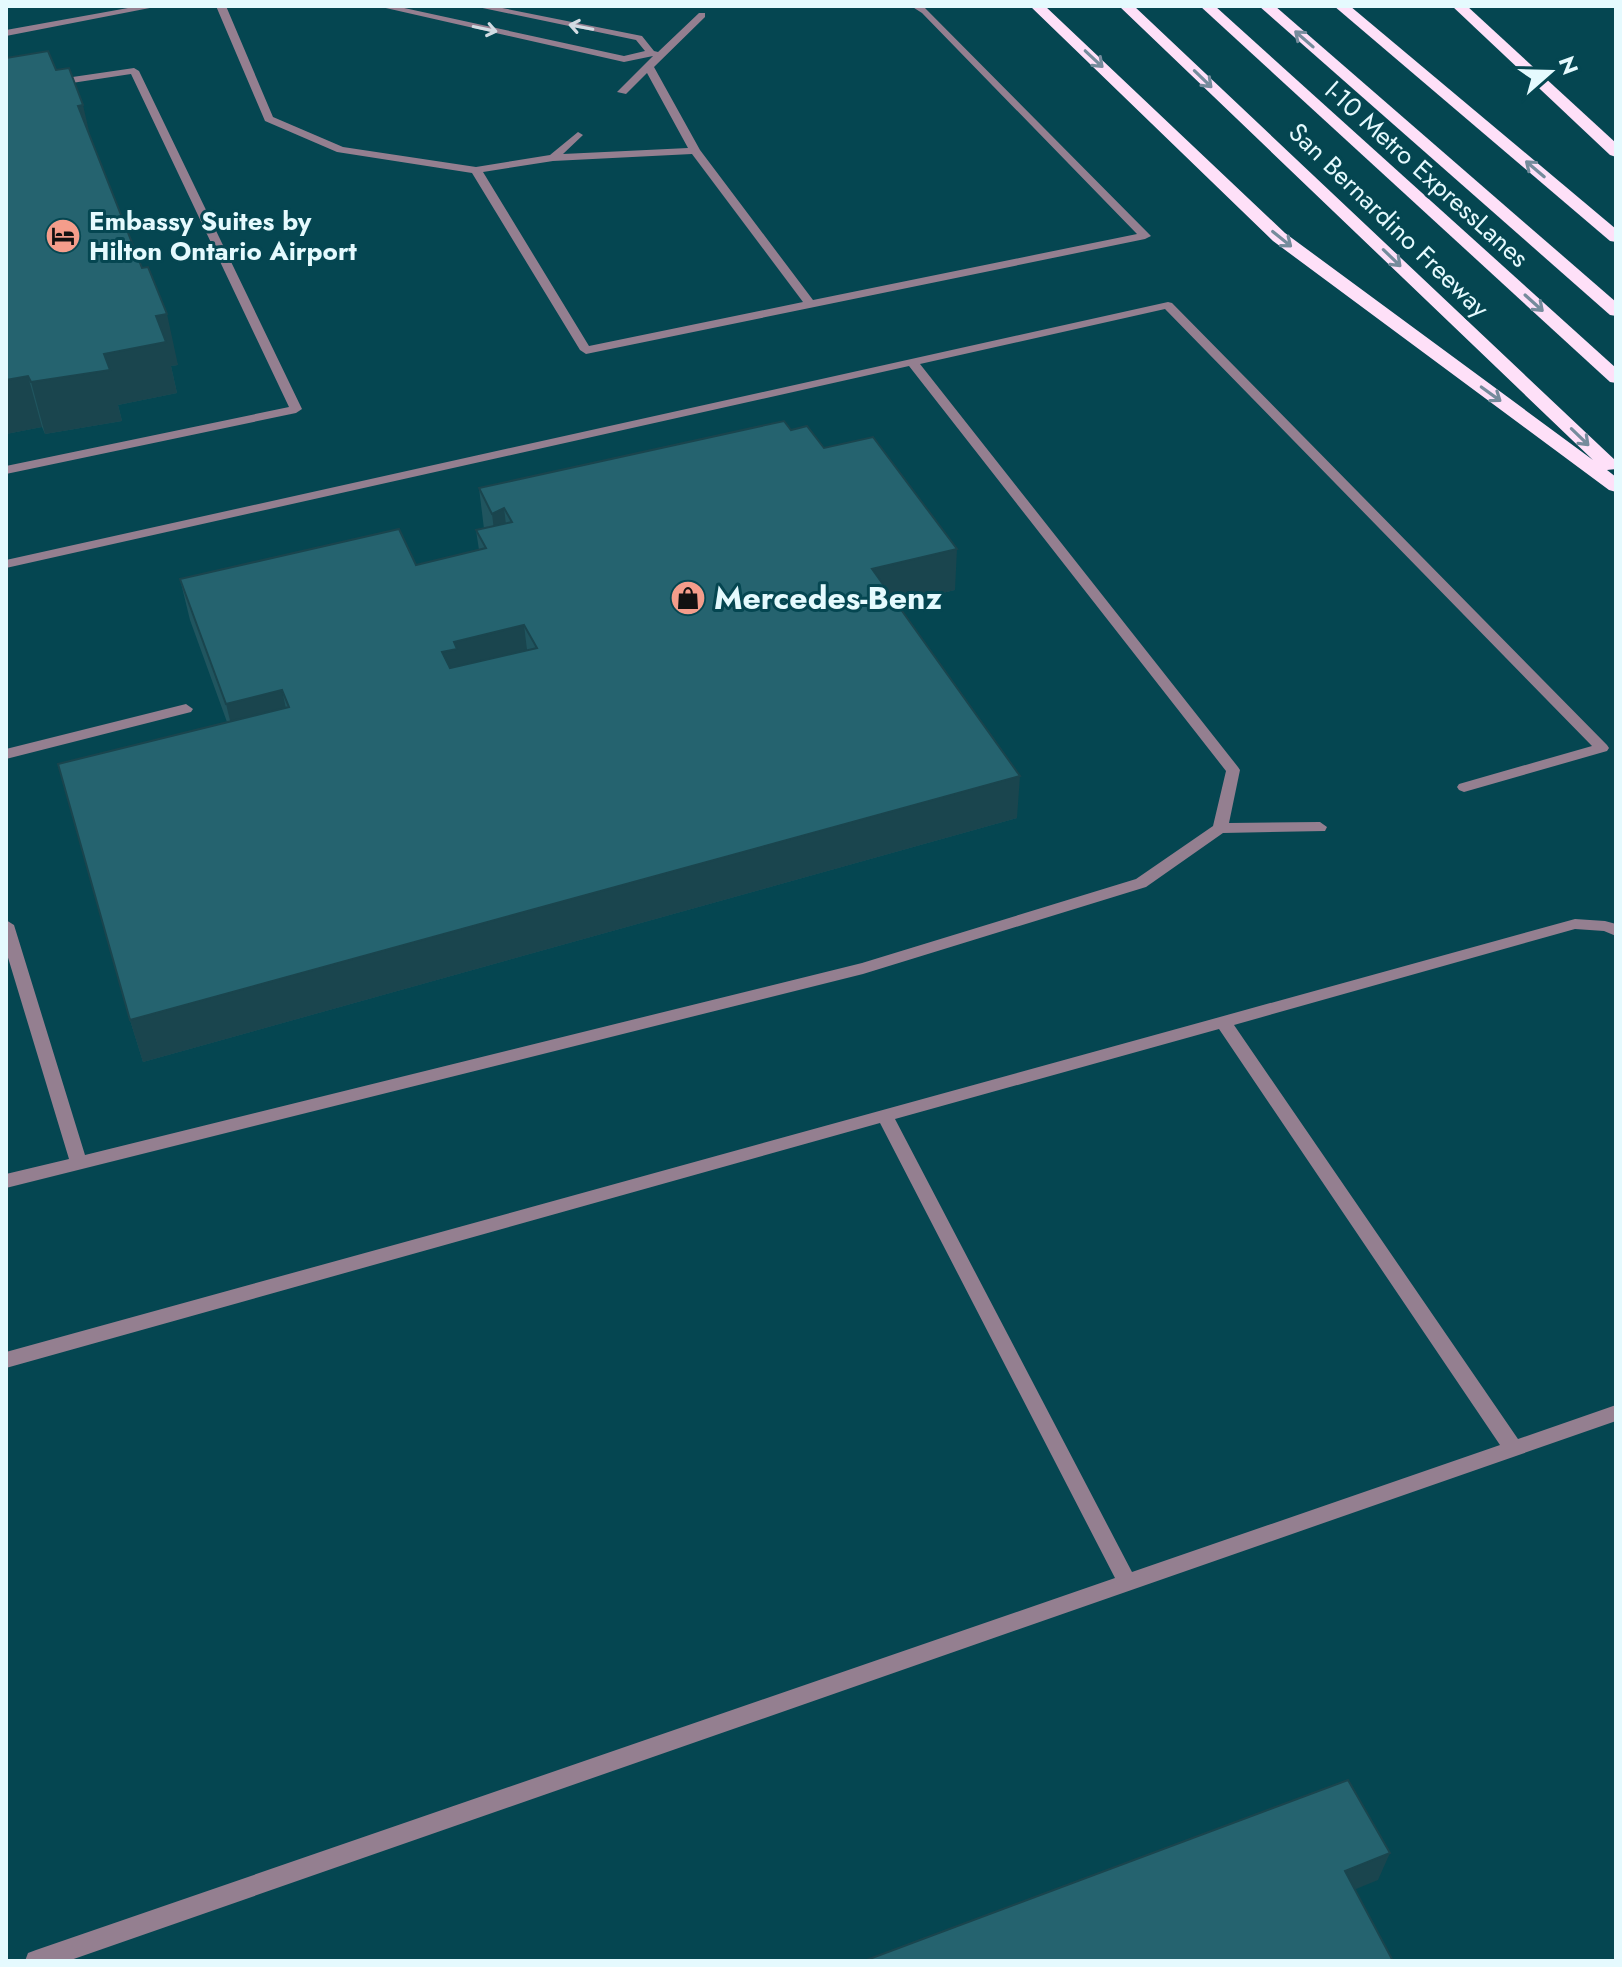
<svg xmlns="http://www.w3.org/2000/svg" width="1622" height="1967" viewBox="0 0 1622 1967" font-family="Jost,sans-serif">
<rect width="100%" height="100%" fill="#054651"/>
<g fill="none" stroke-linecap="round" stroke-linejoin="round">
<g fill="#947f90" fill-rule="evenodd">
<polygon points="139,6 160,6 6,36 6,30"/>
<path d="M 216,6 L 226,6 L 273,117 L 343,147 L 476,167 L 550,155 L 578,132 L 583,135 L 563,154 L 688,148 L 647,73 L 626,94 L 617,92 L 653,56 L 624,62 L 377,6 L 395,6 L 624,56 L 645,51 L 636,40 L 473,6 L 492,6 L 642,36 L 654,51 L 658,52 L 699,13 L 705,13 L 705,17 L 654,67 L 700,150 L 813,300 L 1137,234 L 922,13 L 911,6 L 923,6 L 1151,236 L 1145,239 L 586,354 L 580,350 L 472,173 L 337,152 L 265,121 ZM 692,154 L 803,302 L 589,346 L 483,172 L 553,161 Z"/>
<polygon points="134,68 139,71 302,409 296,413 6,474 6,466 289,407 131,74 52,86 47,83 52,80"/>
<polygon points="1168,302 1172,303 1607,745 1609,748 1607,751 1464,792 1459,790 1457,787 1459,784 1592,746 1165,309 920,364 1238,767 1240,770 1229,823 1320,822 1327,827 1325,831 1223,833 1146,887 863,974 6,1188 6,1174 69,1159 6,951 6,920 14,925 85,1155 862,963 1136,879 1213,826 1226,771 909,366 6,568 6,560"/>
<polygon points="186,704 193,709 191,712 6,759 6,749"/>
<path d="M 1575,919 L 1605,921 L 1616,924 L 1616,936 L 1604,931 L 1575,929 L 1234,1025 L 1518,1439 L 1616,1405 L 1616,1421 L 68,1961 L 25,1961 L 28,1953 L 36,1950 L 1115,1578 L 880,1123 L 6,1368 L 6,1352 ZM 1219,1029 L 1500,1445 L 1132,1572 L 895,1119 Z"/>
</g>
<g fill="#fee0f8" fill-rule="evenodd">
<polygon points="1030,6 1045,6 1285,233 1593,460 1119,6 1134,6 1616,461 1616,469 1607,470 1616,477 1616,492 1609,490 1273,241"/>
<polygon points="1200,6 1215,6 1616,368 1616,383 1610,382"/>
<polygon points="1259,6 1275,6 1616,302 1616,316 1610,315"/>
<polygon points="1334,6 1350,6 1616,229 1616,242 1610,241"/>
<polygon points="1452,6 1467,6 1616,143 1616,157 1610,155"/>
</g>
</g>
<g fill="#20555f">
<polygon points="56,70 92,141 178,365 171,366 177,393 118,405 122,421 45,434 42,427 6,434"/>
<polygon points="791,430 824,448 955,590 897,604 1017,818 143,1062 130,1020 227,722 190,620 180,579 416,565 479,550 476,530 484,529 479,488"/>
</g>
<g fill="#1a454e">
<polygon points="83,105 94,153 78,106"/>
<polygon points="167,314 178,365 171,366 177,393 118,405 122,421 45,434 31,382 104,354 156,316"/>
<polygon points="28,376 42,427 6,434 6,380"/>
<polygon points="504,508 509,549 497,555 492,514"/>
<polygon points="957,549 955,590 871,610 872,569"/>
<polygon points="524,625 529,666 448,693 442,652 454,642"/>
<polygon points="282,690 291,732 236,745 226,704"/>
<polygon points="1020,776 1017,818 143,1062 130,1020"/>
<polygon points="1390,1853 1378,1880 1334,1898 1345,1871"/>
</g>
<g fill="#25636f" stroke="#1a454e" stroke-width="2" fill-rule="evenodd">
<polygon points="48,51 56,70 69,68 83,105 78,106 142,268 148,267 167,314 156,316 166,342 104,354 110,370 31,382 28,376 6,380 6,58"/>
<path d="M 784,421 L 791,430 L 807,426 L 824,448 L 873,437 L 957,549 L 872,569 L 1020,776 L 130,1020 L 58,764 L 289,707 L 282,690 L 226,704 L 180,579 L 399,529 L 416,565 L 486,548 L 476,530 L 512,522 L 504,508 L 492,514 L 479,488 ZM 524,625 L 537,648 L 450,668 L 442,652 L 457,649 L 454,642 Z"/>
<polygon points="1348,1780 1390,1853 1345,1871 1393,1961 864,1961"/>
</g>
<defs><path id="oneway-shaft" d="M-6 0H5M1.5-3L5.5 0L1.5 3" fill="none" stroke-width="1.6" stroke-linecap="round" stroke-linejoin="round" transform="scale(2)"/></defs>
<g stroke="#d1dbe2">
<use href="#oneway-shaft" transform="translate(581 27) rotate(-169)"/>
<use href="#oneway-shaft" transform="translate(485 29) rotate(12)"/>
</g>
<g stroke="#758b9c">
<use href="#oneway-shaft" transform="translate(1304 39) rotate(-139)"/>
<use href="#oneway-shaft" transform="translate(1094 59) rotate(43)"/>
<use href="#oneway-shaft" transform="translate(1203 79) rotate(44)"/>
<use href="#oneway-shaft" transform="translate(1535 169) rotate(-140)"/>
<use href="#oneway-shaft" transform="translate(1282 239) rotate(39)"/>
<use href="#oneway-shaft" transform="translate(1392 258) rotate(44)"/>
<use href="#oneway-shaft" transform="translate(1534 303) rotate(42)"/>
<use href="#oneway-shaft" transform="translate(1491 394) rotate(36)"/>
<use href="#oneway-shaft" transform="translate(1580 437) rotate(44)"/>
</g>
<defs>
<symbol id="hotel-disc" viewBox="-11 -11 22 22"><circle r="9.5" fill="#f49d8b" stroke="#054651"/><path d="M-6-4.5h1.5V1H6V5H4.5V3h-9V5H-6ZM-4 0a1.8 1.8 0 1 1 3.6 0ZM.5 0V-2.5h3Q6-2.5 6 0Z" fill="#111"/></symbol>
<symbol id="shop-disc" viewBox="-11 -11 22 22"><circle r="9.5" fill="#f49d8b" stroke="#054651"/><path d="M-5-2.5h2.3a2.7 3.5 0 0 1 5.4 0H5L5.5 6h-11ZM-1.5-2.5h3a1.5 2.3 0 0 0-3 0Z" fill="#111"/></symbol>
</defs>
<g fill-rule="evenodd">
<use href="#hotel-disc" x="43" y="216" width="40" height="40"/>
<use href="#shop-disc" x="668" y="578" width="40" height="40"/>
</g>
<g text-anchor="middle" stroke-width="6" stroke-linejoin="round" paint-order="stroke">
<g font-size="26" fill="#e5fafe" stroke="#054651">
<text transform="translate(1427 174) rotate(42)" y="9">I-10 Metro ExpressLanes</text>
<text transform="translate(1389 220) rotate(44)" y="9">San Bernardino Freeway</text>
</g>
<g font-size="26" font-weight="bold" fill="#e5fafe" stroke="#054651" text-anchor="start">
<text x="89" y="230">Embassy Suites by<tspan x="89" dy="30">Hilton Ontario Airport</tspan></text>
</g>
<g font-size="32" font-weight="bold" fill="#e5fafe" stroke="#054651" text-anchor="start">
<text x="714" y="609">Mercedes-Benz</text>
</g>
</g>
<rect width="1622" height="1967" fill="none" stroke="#e5fafe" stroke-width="16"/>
<g transform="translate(1550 72) rotate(70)" stroke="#054651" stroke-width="6" paint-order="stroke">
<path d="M0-6L14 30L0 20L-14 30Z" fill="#e5fafe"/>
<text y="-12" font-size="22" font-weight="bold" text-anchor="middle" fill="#e5fafe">N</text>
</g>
</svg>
